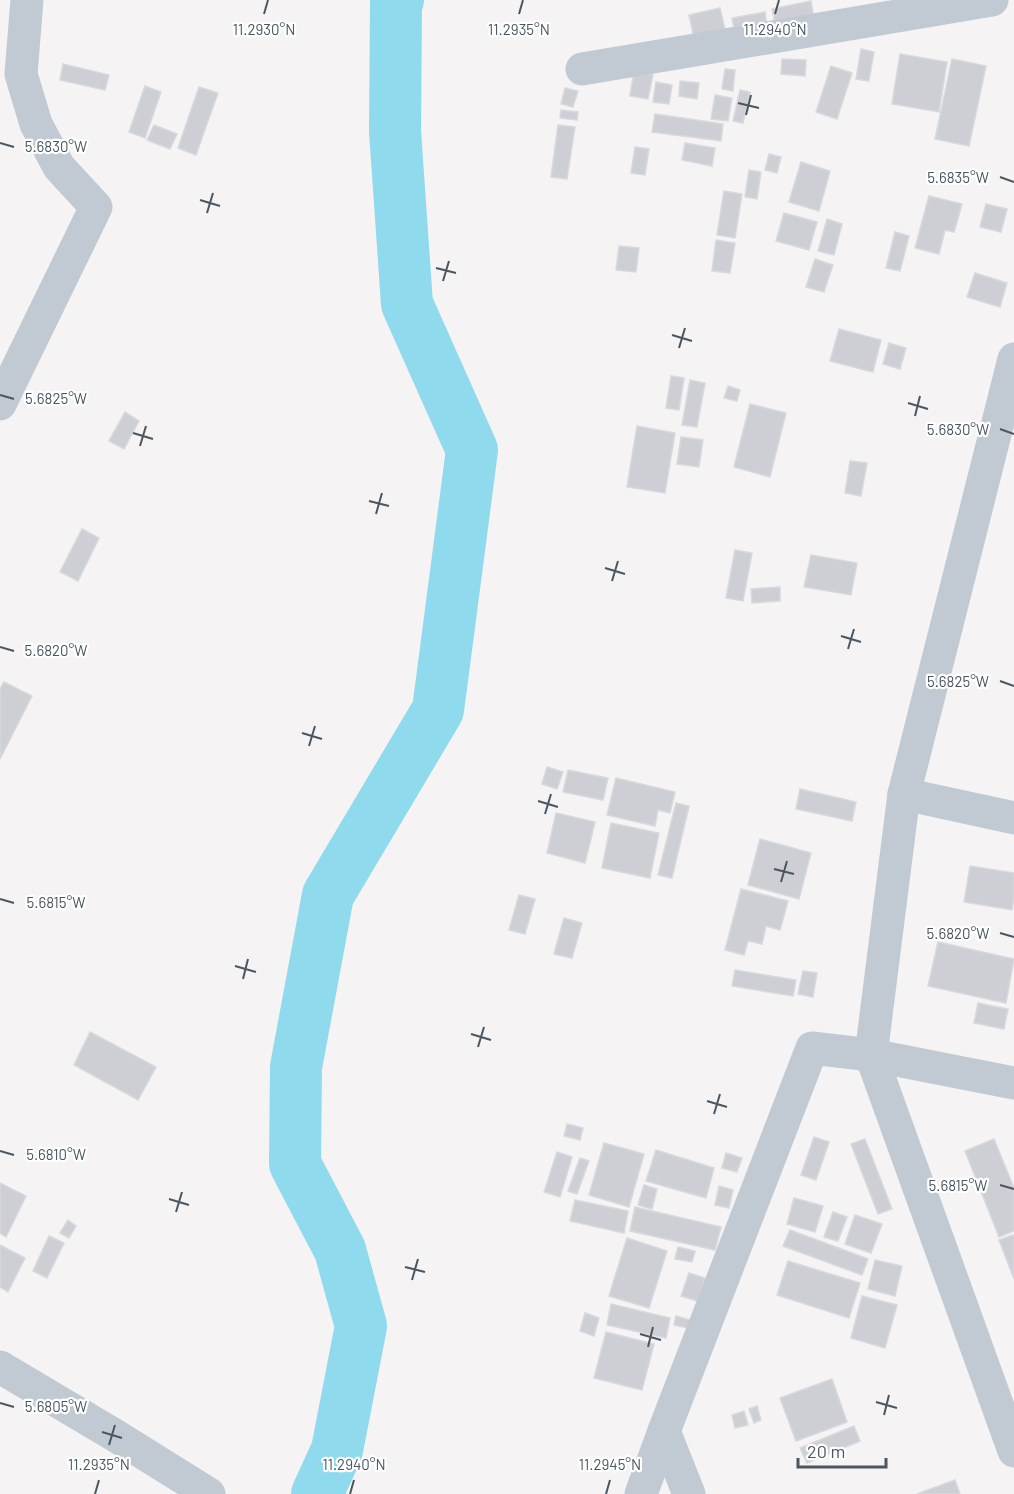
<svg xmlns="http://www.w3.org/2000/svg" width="1014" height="1494" viewBox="0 0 1014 1494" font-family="Barlow,sans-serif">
<rect width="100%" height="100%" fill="#f5f3f3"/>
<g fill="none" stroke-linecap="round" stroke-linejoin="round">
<polyline stroke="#90daee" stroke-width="52" points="317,1494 337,1450 361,1326 340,1250 295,1164 296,1067 328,895 438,710 472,450 407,304 395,131 396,4 398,0"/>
</g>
<g fill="#cdcfd5" stroke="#d7d9de" stroke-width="1.5">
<polygon points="811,1 815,25 777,33 772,9"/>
<polygon points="720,8 726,34 695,42 689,15"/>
<polygon points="765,12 768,36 736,41 732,18"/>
<polygon points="861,49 874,52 869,81 856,79"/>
<polygon points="900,54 947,62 939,112 892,104"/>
<polygon points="782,59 806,60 805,76 781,74"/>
<polygon points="952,59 986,66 969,146 935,139"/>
<polygon points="63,64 109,75 105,90 60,80"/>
<polygon points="831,66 852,73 837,119 816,112"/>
<polygon points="725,69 735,70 733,91 722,89"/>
<polygon points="634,71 653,75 648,99 630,96"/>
<polygon points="680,81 699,83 697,99 679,96"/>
<polygon points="656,82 672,85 669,104 653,102"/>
<polygon points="145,86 161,92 145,138 129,132"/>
<polygon points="199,87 218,93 196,155 178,148"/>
<polygon points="565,88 578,91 573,107 561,104"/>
<polygon points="740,90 750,92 743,123 733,121"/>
<polygon points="715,95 732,98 728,121 711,119"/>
<polygon points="561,110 578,112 577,120 560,118"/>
<polygon points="655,114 723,124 721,141 652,132"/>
<polygon points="154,125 177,134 170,149 147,140"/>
<polygon points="558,125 575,127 567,179 551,177"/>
<polygon points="685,143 715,148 712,166 682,160"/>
<polygon points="635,147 649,149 645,175 631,173"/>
<polygon points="769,154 781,157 777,173 765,170"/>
<polygon points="801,162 830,171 819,211 789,202"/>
<polygon points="749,170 761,172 757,199 745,197"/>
<polygon points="724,191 742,194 735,238 717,235"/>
<polygon points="929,196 962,204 954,232 945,230 939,254 915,248"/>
<polygon points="986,204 1007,209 1001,232 980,227"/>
<polygon points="784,213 817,222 809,250 776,241"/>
<polygon points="827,219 842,224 834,255 818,251"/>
<polygon points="895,232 909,236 900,271 886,268"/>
<polygon points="716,240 735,243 730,273 712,271"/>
<polygon points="619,246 639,248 636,272 616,270"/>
<polygon points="815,259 833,265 824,292 806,287"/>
<polygon points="975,273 1007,283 1000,307 967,297"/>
<polygon points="839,329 881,340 873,372 830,361"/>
<polygon points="889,343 906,348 900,369 883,364"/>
<polygon points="671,376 684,378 679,410 666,408"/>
<polygon points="690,380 705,383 697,427 682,425"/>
<polygon points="728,386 740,390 737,401 724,398"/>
<polygon points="750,404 786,413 770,477 734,467"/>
<polygon points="125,412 139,421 124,449 109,441"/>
<polygon points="637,426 675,433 665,493 627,487"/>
<polygon points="681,437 703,440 699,467 677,464"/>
<polygon points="850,461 867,463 861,496 845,493"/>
<polygon points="82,529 99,538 78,581 60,572"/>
<polygon points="735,550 752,553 743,601 726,598"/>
<polygon points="811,555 857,563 851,595 804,587"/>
<polygon points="780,587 780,601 752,603 751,589"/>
<polygon points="4,682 32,696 0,759 0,689"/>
<polygon points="547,767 563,772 557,789 542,784"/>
<polygon points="568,770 608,778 603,800 563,792"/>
<polygon points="616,778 675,792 670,813 658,810 655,826 607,815"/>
<polygon points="800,789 856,802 852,821 796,809"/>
<polygon points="676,803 689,806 672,878 658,875"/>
<polygon points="556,813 595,822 585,863 547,853"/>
<polygon points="611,823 659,833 650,878 602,868"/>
<polygon points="760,839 811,853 799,899 748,885"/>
<polygon points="970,866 1014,873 1014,898 1012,910 964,902"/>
<polygon points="741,889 788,901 780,930 766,926 762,944 748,941 744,955 725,950"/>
<polygon points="519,895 535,899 525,934 509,930"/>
<polygon points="564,918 582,923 572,958 554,954"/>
<polygon points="938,942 1014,959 1006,1003 928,986"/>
<polygon points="735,970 796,980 793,996 732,986"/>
<polygon points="803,971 817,973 813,997 798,994"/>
<polygon points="978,1003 1008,1009 1004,1029 974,1023"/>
<polygon points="90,1032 156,1067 138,1100 74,1065"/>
<polygon points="567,1124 583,1128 580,1140 564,1136"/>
<polygon points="814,1137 829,1142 816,1180 801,1175"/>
<polygon points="865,1139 892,1209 878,1214 851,1144"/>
<polygon points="994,1139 1014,1188 1014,1231 999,1237 965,1151"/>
<polygon points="604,1143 644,1154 629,1207 589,1195"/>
<polygon points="656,1150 714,1168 706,1198 646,1181"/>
<polygon points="557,1152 572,1157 560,1197 544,1192"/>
<polygon points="726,1153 742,1158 737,1172 722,1168"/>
<polygon points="580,1158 589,1161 577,1194 568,1191"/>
<polygon points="0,1183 26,1196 6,1237 0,1233"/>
<polygon points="644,1185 657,1189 652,1209 638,1205"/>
<polygon points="719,1186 733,1190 729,1208 715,1205"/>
<polygon points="794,1198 823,1206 815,1232 787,1224"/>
<polygon points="575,1200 628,1211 624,1233 570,1221"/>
<polygon points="635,1207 721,1227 715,1250 630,1231"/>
<polygon points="833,1212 847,1217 838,1241 824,1237"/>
<polygon points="855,1215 882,1224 871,1253 845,1244"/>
<polygon points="68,1220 76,1226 69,1238 60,1233"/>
<polygon points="790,1230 868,1259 862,1275 783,1246"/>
<polygon points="1013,1235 1014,1237 1014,1279 999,1240"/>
<polygon points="49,1236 64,1243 47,1278 33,1271"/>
<polygon points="627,1238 667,1251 649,1308 609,1296"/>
<polygon points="0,1245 25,1258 8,1292 0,1287"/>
<polygon points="678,1247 695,1251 692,1262 675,1259"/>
<polygon points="875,1260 902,1266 895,1296 868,1289"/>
<polygon points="788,1261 860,1283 849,1318 777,1295"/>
<polygon points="689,1273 705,1278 697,1301 681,1296"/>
<polygon points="862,1296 897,1305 885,1348 851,1338"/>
<polygon points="611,1304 670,1318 666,1338 607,1325"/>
<polygon points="585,1313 599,1318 594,1336 580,1331"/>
<polygon points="676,1316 694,1321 692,1329 674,1325"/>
<polygon points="606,1332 654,1344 642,1390 594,1378"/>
<polygon points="832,1379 847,1422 796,1441 780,1398"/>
<polygon points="757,1406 761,1420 754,1423 749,1409"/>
<polygon points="744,1411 748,1425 735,1428 732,1415"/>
<polygon points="854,1426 860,1441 807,1463 800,1448"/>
<polygon points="955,1480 960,1494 917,1494"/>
</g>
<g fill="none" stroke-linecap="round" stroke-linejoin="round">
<g stroke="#c1cad2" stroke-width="33">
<polyline points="582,69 992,0"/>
<polyline points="1014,359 904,794 871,1055 1014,1451"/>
<polyline points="0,404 96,207 59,167 36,124 21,74 27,0"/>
<polyline points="904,794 1014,818"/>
<polyline points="0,1367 116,1436 209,1494"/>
<polyline points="664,1431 689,1494"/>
<polyline points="641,1494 664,1431 812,1048 871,1055 1014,1083"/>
</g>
</g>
<path fill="none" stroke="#4a5661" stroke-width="2" d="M 264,14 L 268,0M 519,14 L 523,0M 775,14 L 779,0M 738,103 L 759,108M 746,115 L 751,95M 0,143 L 14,147M 1000,177 L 1014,182M 200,200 L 220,206M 207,213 L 213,193M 436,268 L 456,273M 443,281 L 449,261M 672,335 L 692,341M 679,348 L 685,328M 0,395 L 14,399M 908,403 L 928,409M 915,416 L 920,396M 1000,429 L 1014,434M 133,433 L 153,439M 140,446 L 146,426M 369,501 L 389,506M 376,514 L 382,493M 605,568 L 625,574M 612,581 L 618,561M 841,636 L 861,642M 0,647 L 14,651M 848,649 L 854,629M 1000,681 L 1014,686M 302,733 L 322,739M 309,746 L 315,726M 538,801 L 558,807M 545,814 L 551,794M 774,869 L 794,874M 781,882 L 787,861M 0,899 L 14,903M 1000,933 L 1014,937M 235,966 L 256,972M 243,979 L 248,959M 471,1034 L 491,1040M 478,1047 L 484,1027M 707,1101 L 727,1107M 714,1114 L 720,1094M 0,1151 L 14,1155M 1000,1185 L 1014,1189M 169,1199 L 189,1205M 176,1212 L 182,1192M 405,1267 L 425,1272M 412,1280 L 418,1259M 640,1334 L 661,1340M 648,1347 L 653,1327M 876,1402 L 897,1408M 0,1403 L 14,1407M 884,1415 L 889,1395M 102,1432 L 122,1438M 109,1445 L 115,1425M 95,1494 L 99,1480M 350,1494 L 354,1480M 606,1494 L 610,1480"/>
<g font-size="15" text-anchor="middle" fill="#4a5661" stroke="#fff" stroke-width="4.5" stroke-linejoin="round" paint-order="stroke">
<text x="264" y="35">11.2930°N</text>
<text x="519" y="35">11.2935°N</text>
<text x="775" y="35">11.2940°N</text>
<text x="56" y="152">5.6830°W</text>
<text x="958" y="183">5.6835°W</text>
<text x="56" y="404">5.6825°W</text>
<text x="958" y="435">5.6830°W</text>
<text x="56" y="656">5.6820°W</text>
<text x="958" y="687">5.6825°W</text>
<text x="56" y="908">5.6815°W</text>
<text x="958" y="939">5.6820°W</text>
<text x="56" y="1160">5.6810°W</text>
<text x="958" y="1191">5.6815°W</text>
<text x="56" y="1412">5.6805°W</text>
<text x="99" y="1470">11.2935°N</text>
<text x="354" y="1470">11.2940°N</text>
<text x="610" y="1470">11.2945°N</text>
</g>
<path d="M798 1458v9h88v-9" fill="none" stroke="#4a5661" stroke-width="3"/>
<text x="807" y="1458" font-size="18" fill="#4a5661" stroke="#ffffff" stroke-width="4.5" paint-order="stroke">20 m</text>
</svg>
